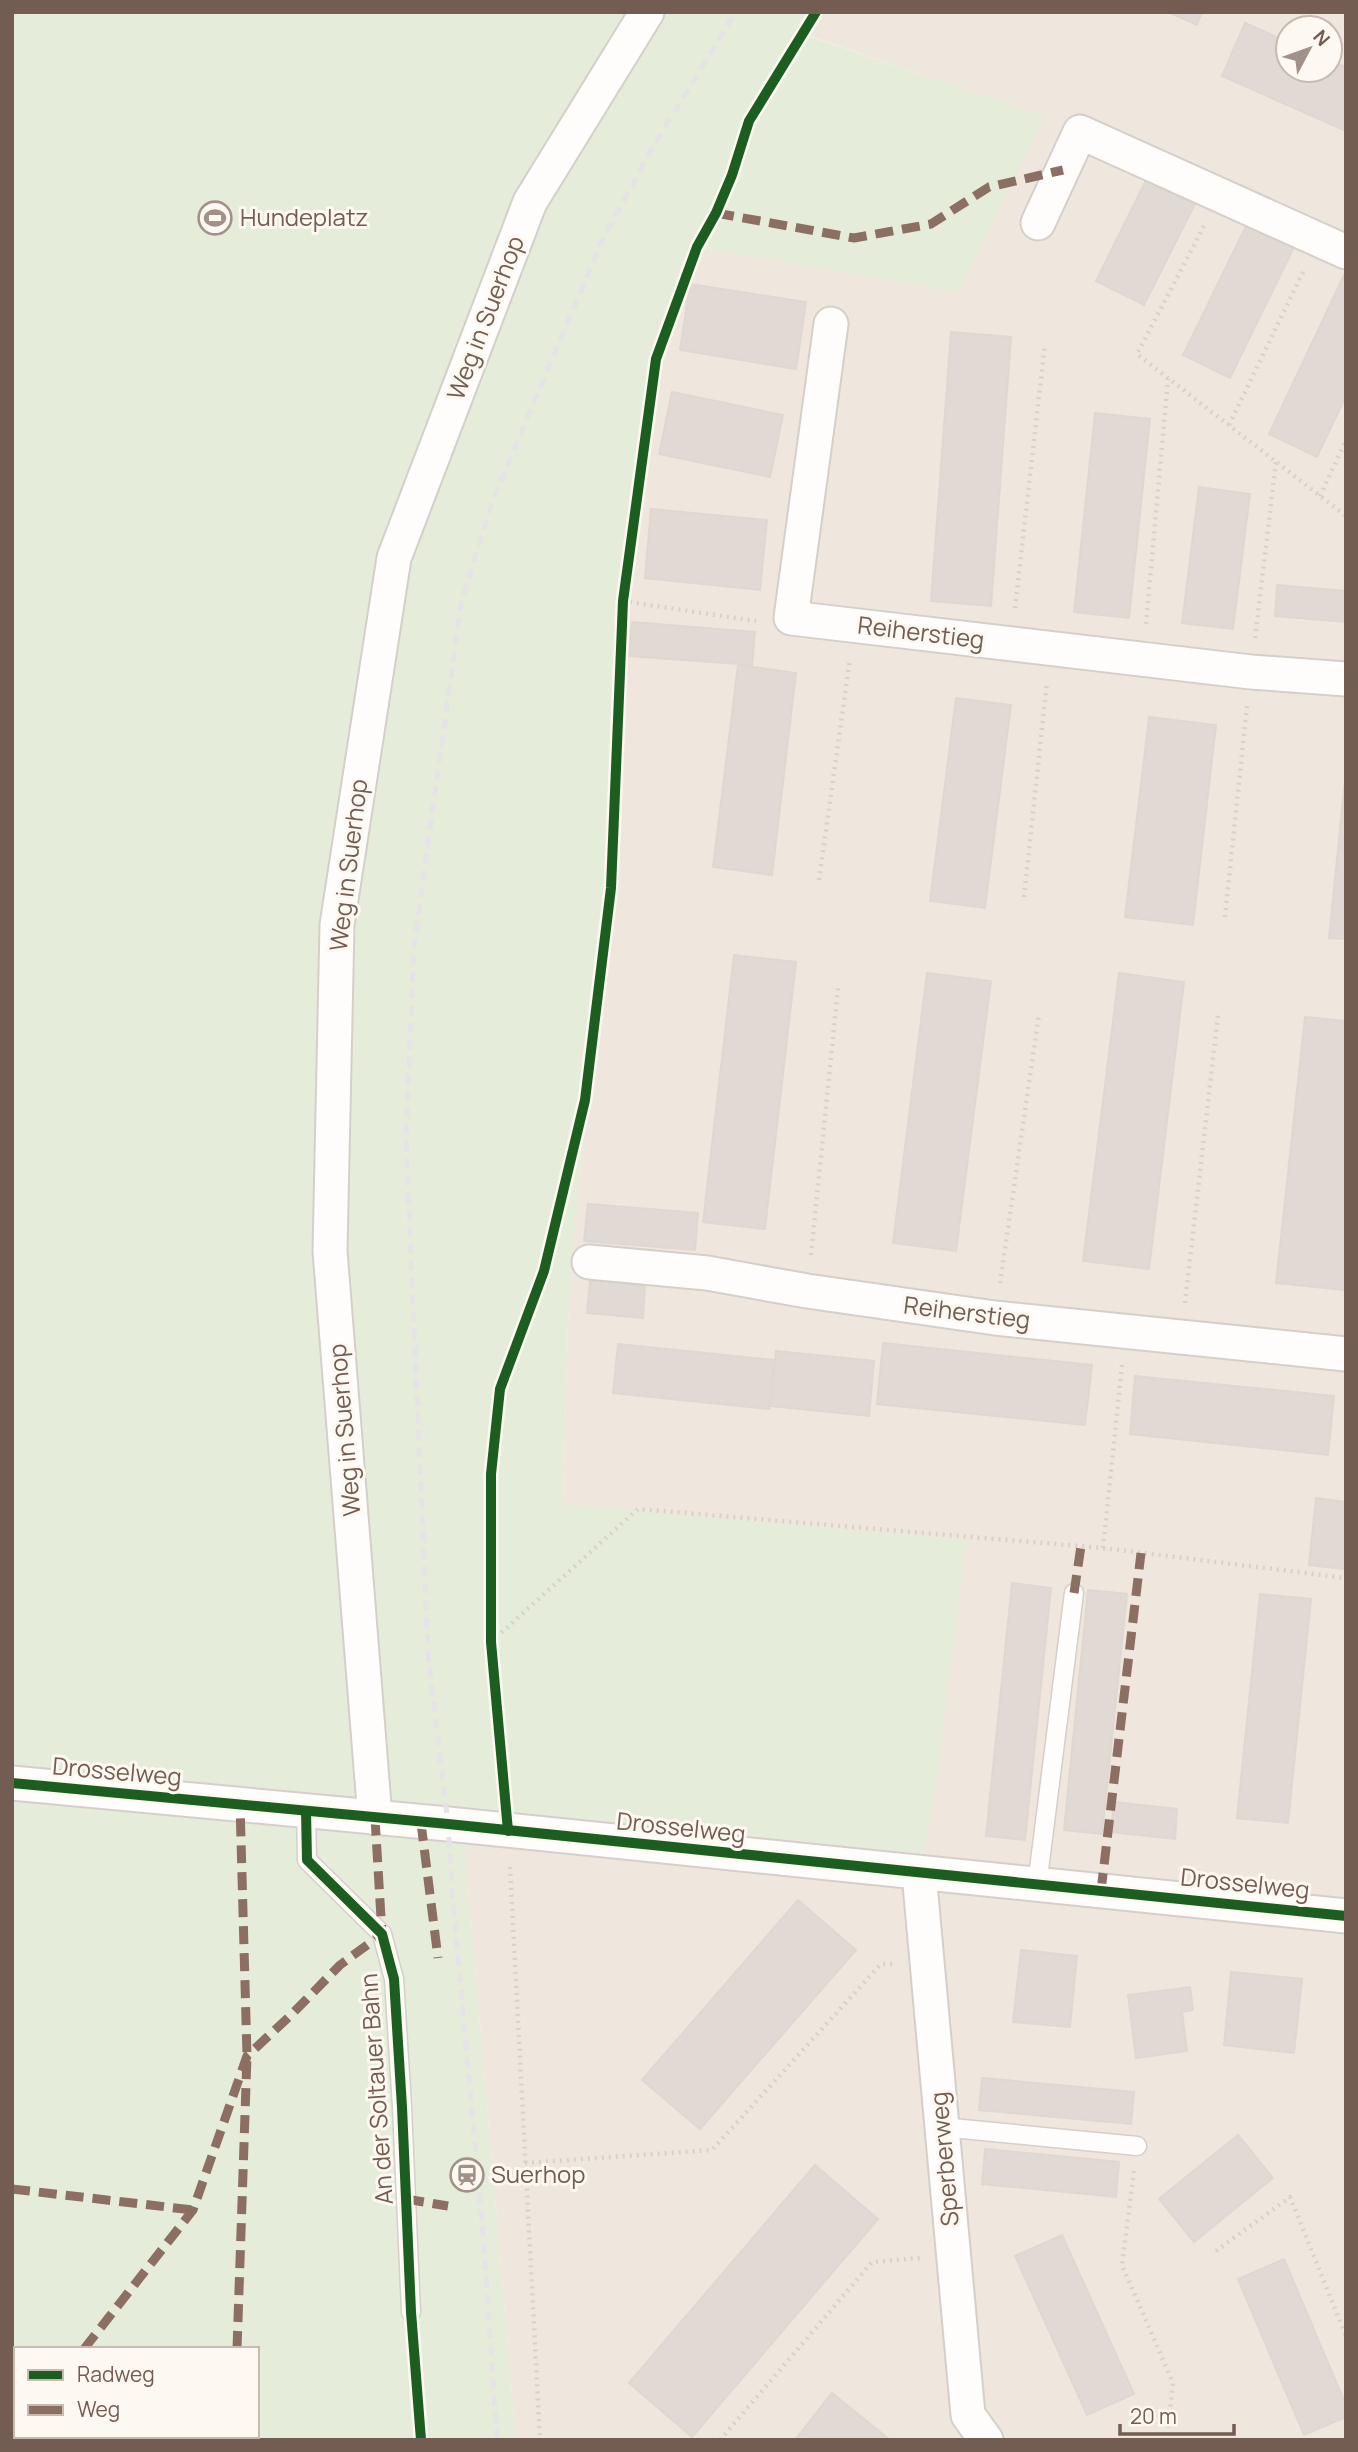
<svg xmlns="http://www.w3.org/2000/svg" width="1358" height="2452" viewBox="0 0 1358 2452" font-family="Manrope,sans-serif">
<rect width="100%" height="100%" fill="#f8f3ee"/>
<path fill="#efe6dd" fill-rule="evenodd" d="M 816,12 L 1346,12 L 1346,2440 L 516,2440 L 463,1827 L 960,1585 L 966,1541 L 563,1505 L 568,1322 L 585,1100 L 611,888 L 623,601 L 656,359 L 697,247 L 959,293 L 1043,116 L 801,33 ZM 1288,28 L 1330,28 L 1330,70 L 1288,70 Z"/>
<path fill="#e6ecda" fill-rule="evenodd" d="M 12,12 L 816,12 L 802,34 L 1044,116 L 959,293 L 697,247 L 656,359 L 623,601 L 611,888 L 585,1100 L 568,1322 L 563,1504 L 967,1540 L 934,1801 L 919,1873 L 463,1827 L 516,2440 L 12,2440 ZM 16,2349 L 257,2349 L 257,2436 L 16,2436 Z"/>
<g fill="#e1d9d4" stroke="#e0d7d1" stroke-width="2">
<polygon points="1168,12 1202,12 1197,25"/>
<polygon points="1245,23 1288,42 1288,70 1330,70 1330,61 1346,67 1346,131 1222,76"/>
<polygon points="1146,180 1195,204 1144,305 1096,281"/>
<polygon points="1247,224 1294,247 1230,378 1183,355"/>
<polygon points="1345,273 1346,396 1317,457 1269,434"/>
<polygon points="690,284 806,302 796,369 680,350"/>
<polygon points="951,332 1011,337 991,606 931,601"/>
<polygon points="672,392 783,415 770,477 659,454"/>
<polygon points="1095,413 1150,419 1129,618 1074,612"/>
<polygon points="1199,487 1250,494 1233,629 1182,623"/>
<polygon points="651,509 767,520 760,590 645,578"/>
<polygon points="1277,585 1346,591 1346,622 1275,616"/>
<polygon points="632,622 755,632 752,665 629,656"/>
<polygon points="738,665 796,673 772,875 713,867"/>
<polygon points="956,698 1011,705 985,908 930,901"/>
<polygon points="1149,717 1216,725 1193,925 1125,917"/>
<polygon points="1346,770 1346,939 1329,938"/>
<polygon points="734,955 796,962 765,1229 703,1222"/>
<polygon points="927,973 991,981 956,1251 893,1243"/>
<polygon points="1119,973 1184,982 1149,1269 1083,1261"/>
<polygon points="1305,1017 1346,1021 1346,1271 1344,1290 1276,1283"/>
<polygon points="588,1204 698,1213 695,1250 584,1241"/>
<polygon points="590,1281 645,1285 643,1318 587,1313"/>
<polygon points="883,1343 1092,1365 1085,1425 877,1404"/>
<polygon points="618,1344 774,1360 769,1409 613,1393"/>
<polygon points="776,1351 874,1361 869,1416 771,1406"/>
<polygon points="1135,1376 1334,1396 1328,1455 1130,1434"/>
<polygon points="1316,1498 1346,1502 1344,1569 1309,1565"/>
<polygon points="1012,1583 1051,1588 1025,1840 986,1836"/>
<polygon points="1088,1590 1127,1594 1102,1834 1064,1830"/>
<polygon points="1260,1594 1311,1599 1288,1823 1237,1818"/>
<polygon points="1114,1802 1177,1809 1175,1839 1111,1832"/>
<polygon points="798,1900 856,1950 700,2129 642,2080"/>
<polygon points="1021,1950 1077,1956 1070,2027 1013,2022"/>
<polygon points="1231,1972 1302,1979 1294,2053 1224,2045"/>
<polygon points="1190,1987 1193,2010 1182,2012 1187,2051 1136,2058 1128,1995"/>
<polygon points="982,2078 1134,2092 1131,2124 979,2110"/>
<polygon points="1238,2135 1273,2178 1194,2242 1159,2199"/>
<polygon points="985,2149 1119,2162 1116,2197 982,2184"/>
<polygon points="815,2165 878,2219 692,2437 629,2383"/>
<polygon points="1062,2235 1134,2394 1087,2415 1015,2256"/>
<polygon points="1284,2259 1346,2405 1346,2417 1304,2435 1238,2279"/>
<polygon points="832,2393 890,2440 795,2440"/>
</g>
<g fill="none" stroke-linecap="round" stroke-linejoin="round">
<defs>
<g id="service">
<polyline points="306,1811 307,1860 382,1934 394,1979 402,2107 411,2312"/>
<polyline points="1037,1885 1074,1593"/>
<polyline points="942,2127 1137,2146"/>
</g>
<g id="minor">
<polyline points="1038,223 1080,132 1346,252"/>
<polyline points="831,324 791,618 1251,672 1346,679"/>
<polyline points="589,1262 707,1273 807,1291 995,1318 1346,1354"/>
<polyline points="12,1783 448,1824 1346,1916"/>
<polyline points="375,1818 330,1251 337,925 394,558 530,202 647,12"/>
<polyline points="919,1873 968,2415 986,2440"/>
</g>
</defs>
<use href="#service" stroke="#d5cfc9" stroke-width="21"/>
<use href="#minor" stroke="#d5cfc9" stroke-width="37"/>
<g stroke="#d8d1cd" stroke-width="4.5" stroke-dasharray="2 5" stroke-linecap="butt">
<polyline points="1204,226 1137,354 1346,516"/>
<polyline points="1229,425 1303,272"/>
<polyline points="1320,496 1346,440"/>
<polyline points="623,601 756,621"/>
<polyline points="1015,608 1045,344"/>
<polyline points="1146,624 1168,379"/>
<polyline points="1255,638 1276,462"/>
<polyline points="819,880 850,659"/>
<polyline points="1024,897 1047,682"/>
<polyline points="1225,917 1247,706"/>
<polyline points="811,1255 838,988"/>
<polyline points="1000,1283 1039,1014"/>
<polyline points="1185,1303 1218,1015"/>
<polyline points="1103,1548 1122,1365"/>
<polyline points="491,1642 638,1509 1103,1548 1346,1578"/>
<polyline points="510,1867 540,2440"/>
<polyline points="525,2163 712,2150 881,1964 893,1964"/>
<polyline points="1134,2171 1122,2265 1173,2383 1167,2440"/>
<polyline points="1216,2251 1290,2197 1346,2336"/>
<polyline points="720,2440 872,2262 920,2258"/>
</g>
<use href="#service" stroke="#fefdfc" stroke-width="18"/>
<use href="#minor" stroke="#fefdfc" stroke-width="33"/>
<polyline stroke="#e5e3e6" stroke-width="5" stroke-dasharray="10 7" stroke-linecap="butt" points="497,2440 484,2246 452,1889 448,1824 428,1653 406,1138 414,946 461,603 493,500 600,245 654,145 736,12"/>
<g stroke="#8d6e63" stroke-width="9" stroke-dasharray="18 9" stroke-linecap="butt">
<polyline points="716,213 854,238 931,224 989,187 1063,170"/>
<polyline points="1074,1593 1081,1546"/>
<polyline points="421,1823 438,1958"/>
<polyline points="1101,1891 1141,1553"/>
<polyline points="12,2189 193,2210"/>
<polyline points="406,2199 448,2206"/>
<polyline points="84,2349 193,2210 247,2056 291,2015 340,1965 382,1934 375,1818"/>
<polyline points="237,2349 247,2056 240,1804"/>
<polyline points="13,2440 16,2436"/>
<polyline points="234,2440 234,2436"/>
</g>
<defs>
<g id="cycleway">
<polyline points="12,1783 448,1824 1346,1916"/>
<polyline points="306,1811 307,1860 382,1934 394,1979 402,2107 411,2312 421,2440"/>
<polyline points="508,1831 491,1642 491,1474 500,1389 544,1271 585,1100 611,888 623,601 656,359 697,247 716,213 732,175 749,121 816,12"/>
</g>
</defs>
<use href="#cycleway" stroke="#fdf8f1" stroke-width="15"/>
<use href="#cycleway" stroke="#1b5e20" stroke-width="10"/>
</g>
<defs>
<symbol id="stadium-ring" viewBox="-11 -11 22 22"><circle r="9.5" fill="#fdf8f1" stroke="#a29188" stroke-width="1.5"/><path d="M0-5a6.5 5 0 1 0 0 10a6.5 5 0 1 0 0-10ZM-3.5-1.8h7v3.6h-7Z" fill="#a29188"/></symbol>
<symbol id="station-ring" viewBox="-11 -11 22 22"><circle r="9.5" fill="#fdf8f1" stroke="#a29188" stroke-width="1.5"/><path d="M-3-6H3Q5-6 5-4V2Q5 4 3 4L4.5 6H3L1.5 4h-3L-3 6H-4.5L-3 4Q-5 4-5 2V-4Q-5-6-3-6ZM-3.5-4v3h7v-3ZM-3.5 1v1.5H-2V1ZM2 1v1.5H3.5V1Z" fill="#a29188"/></symbol>
</defs>
<g fill-rule="evenodd">
<use href="#stadium-ring" x="196" y="199" width="38" height="38"/>
<use href="#station-ring" x="448" y="2156" width="38" height="38"/>
</g>
<g text-anchor="middle" stroke-width="6" stroke-linejoin="round" paint-order="stroke">
<g font-size="24" fill="#735c51" stroke="#fdf8f1" text-anchor="start">
<text x="240" y="226">Hundeplatz</text>
<text x="491" y="2183">Suerhop</text>
</g>
<g font-size="24" fill="#735c51" stroke="#fdf8f1">
<text transform="translate(486 318) rotate(-69)" y="8">Weg in Suerhop</text>
<text transform="translate(921 633) rotate(7)" y="8">Reiherstieg</text>
<text transform="translate(349 865) rotate(-83)" y="8">Weg in Suerhop</text>
<text transform="translate(967 1313) rotate(7)" y="8">Reiherstieg</text>
<text transform="translate(345 1430) rotate(-95)" y="8">Weg in Suerhop</text>
<text transform="translate(117 1772) rotate(5)" y="8">Drosselweg</text>
<text transform="translate(681 1828) rotate(6)" y="8">Drosselweg</text>
<text transform="translate(1245 1884) rotate(6)" y="8">Drosselweg</text>
<text transform="translate(377 2089) rotate(-94)" y="8">An der Soltauer Bahn</text>
<text transform="translate(945 2159) rotate(-95)" y="8">Sperberweg</text>
</g>
</g>
<rect width="1358" height="2452" fill="none" stroke="#735c51" stroke-width="28"/>
<rect x="14" y="2347" width="245" height="91" fill="#fdf8f1" stroke="#c6bab1" stroke-width="2"/>
<rect x="28" y="2370" width="35" height="10" fill="#1b5e20" stroke="#c6bab1" stroke-width="2"/>
<text x="77" y="2382" font-size="21" fill="#735c51">Radweg</text>
<rect x="28" y="2405" width="35" height="10" fill="#8d6e63" stroke="#c6bab1" stroke-width="2"/>
<text x="77" y="2417" font-size="21" fill="#735c51">Weg</text>
<g transform="translate(1309 49) rotate(49)"><circle r="33" fill="#fdf8f1" stroke="#c6bab1" stroke-width="2"/>
<path d="M0-5L12 26L0 18L-12 26Z" fill="#a29188"/>
<text y="-10" font-size="19" font-weight="bold" text-anchor="middle" fill="#735c51">N</text>
</g>
<path d="M1120 2424v10h114v-10" fill="none" stroke="#735c51" stroke-width="3.5"/>
<text x="1130" y="2424" font-size="21" fill="#735c51" stroke="#fdf8f1" stroke-width="5" paint-order="stroke">20 m</text>
</svg>
